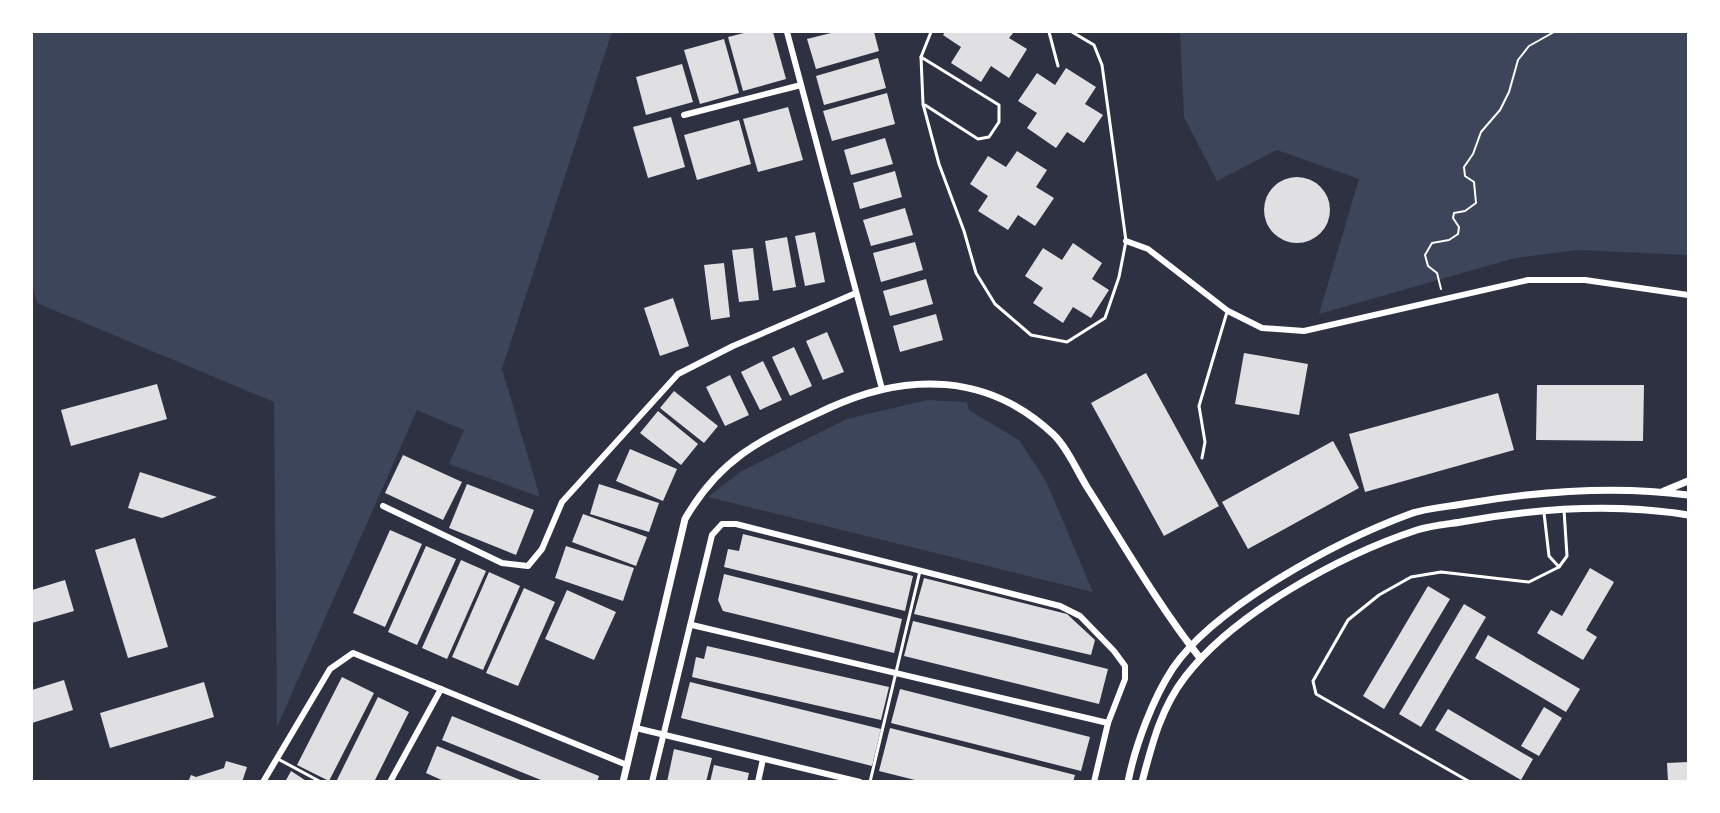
<svg xmlns="http://www.w3.org/2000/svg" width="1720" height="813" viewBox="0 0 1720 813" font-family="'Golos Text',sans-serif">
<rect width="100%" height="100%" fill="#2d3142"/>
<g fill="#3c4559">
<polygon points="32,32 612,32 502,369 540,497 449,464 464,430 417,410 277,727 274,402 37,303 32,283"/>
<polygon points="1180,32 1688,32 1688,255 1577,250 1515,258 1319,314 1359,179 1277,150 1217,181 1184,117"/>
<polygon points="927,400 967,402 969,410 1019,440 1046,481 1093,592 708,497 740,472 847,419"/>
</g>
<g fill="#e0e0e3">
<polygon points="748,32 773,32 786,79 743,91 728,37"/>
<polygon points="835,32 874,32 879,51 816,69 807,39"/>
<polygon points="945,32 1014,32 1009,38 1027,49 1009,78 991,66 981,82 951,63 961,47 943,35"/>
<polygon points="724,39 739,93 700,104 684,50"/>
<polygon points="878,58 886,88 824,105 816,76"/>
<polygon points="682,64 693,102 646,115 636,77"/>
<polygon points="1066,68 1096,87 1085,104 1103,115 1084,143 1067,132 1056,148 1027,128 1037,113 1018,101 1037,73 1055,85"/>
<polygon points="887,93 895,124 832,141 823,111"/>
<polygon points="788,107 803,160 758,172 743,119"/>
<polygon points="671,117 685,167 648,178 633,127"/>
<polygon points="739,120 751,164 697,180 684,135"/>
<polygon points="885,138 893,164 851,175 844,150"/>
<polygon points="1017,151 1047,170 1036,187 1054,198 1035,226 1018,215 1008,230 978,211 988,196 970,184 988,156 1006,167"/>
<polygon points="895,171 902,197 860,209 853,183"/>
<circle cx="1297" cy="210" r="33"/>
<polygon points="905,208 913,235 871,246 863,220"/>
<polygon points="815,232 825,282 805,286 795,236"/>
<polygon points="787,237 796,287 773,291 765,241"/>
<polygon points="915,242 923,270 881,282 873,253"/>
<polygon points="1073,243 1102,263 1092,279 1109,290 1091,318 1073,307 1063,323 1033,303 1043,288 1025,276 1043,248 1062,260"/>
<polygon points="753,248 759,300 739,302 732,250"/>
<polygon points="724,263 730,317 711,320 704,265"/>
<polygon points="926,279 933,304 890,316 883,291"/>
<polygon points="673,298 689,346 660,356 644,308"/>
<polygon points="936,314 943,340 900,352 893,326"/>
<polygon points="827,332 844,372 823,380 806,341"/>
<polygon points="794,347 812,386 790,396 772,357"/>
<polygon points="1244,353 1308,364 1299,415 1235,404"/>
<polygon points="763,361 782,400 760,410 741,372"/>
<polygon points="1146,373 1219,506 1164,536 1091,403"/>
<polygon points="730,375 749,415 725,426 706,387"/>
<polygon points="157,384 167,419 71,446 61,410"/>
<polygon points="1537,385 1644,385 1643,441 1536,440"/>
<polygon points="674,391 718,426 704,443 660,408"/>
<polygon points="1498,393 1514,450 1365,492 1349,434"/>
<polygon points="658,411 698,444 681,465 640,433"/>
<polygon points="1333,441 1359,488 1248,549 1222,502"/>
<polygon points="630,449 677,469 663,501 616,481"/>
<polygon points="403,455 462,482 443,520 385,493"/>
<polygon points="140,472 217,497 162,518 128,508"/>
<polygon points="467,484 534,510 516,555 449,528"/>
<polygon points="599,484 659,503 649,532 590,514"/>
<polygon points="583,514 647,537 636,566 572,542"/>
<polygon points="390,530 422,544 385,627 353,613"/>
<polygon points="743,534 913,576 905,611 724,567 728,549 739,551"/>
<polygon points="135,538 168,647 128,658 95,550"/>
<polygon points="426,546 456,559 417,645 388,632"/>
<polygon points="566,546 634,568 623,601 555,578"/>
<polygon points="461,560 486,571 447,659 422,648"/>
<polygon points="1590,568 1614,582 1586,630 1597,637 1583,660 1537,633 1551,610 1562,616"/>
<polygon points="489,572 520,586 483,670 452,657"/>
<polygon points="724,574 902,619 894,653 723,611 718,600"/>
<polygon points="924,578 1067,614 1095,640 1091,655 914,614"/>
<polygon points="65,580 74,611 32,623 32,590"/>
<polygon points="1428,586 1450,599 1384,709 1363,696"/>
<polygon points="524,588 555,602 518,686 486,673"/>
<polygon points="567,590 616,612 594,660 545,639"/>
<polygon points="1464,604 1486,617 1421,727 1399,714"/>
<polygon points="913,621 1108,669 1099,704 904,656"/>
<polygon points="1488,635 1580,689 1566,712 1475,658"/>
<polygon points="707,646 889,687 881,720 692,677 696,657 704,659"/>
<polygon points="342,677 374,693 329,781 297,765"/>
<polygon points="64,680 73,710 32,723 32,690"/>
<polygon points="204,682 214,717 110,748 100,713"/>
<polygon points="690,682 881,729 872,766 681,718"/>
<polygon points="900,689 1090,737 1081,771 891,723"/>
<polygon points="378,697 409,712 374,782 336,782"/>
<polygon points="1544,707 1562,718 1539,756 1521,746"/>
<polygon points="1448,709 1533,759 1521,780 1435,730"/>
<polygon points="452,716 599,776 597,782 546,782 442,740"/>
<polygon points="890,728 1075,775 1073,782 923,782 879,771"/>
<polygon points="437,746 523,781 523,782 446,782 426,773"/>
<polygon points="674,749 712,758 706,782 667,782"/>
<polygon points="226,761 247,767 242,782 188,782 191,775 196,777 224,768"/>
<polygon points="1688,762 1688,782 1668,782 1667,763"/>
<polygon points="714,765 749,773 747,782 710,782"/>
<polygon points="291,771 308,782 285,782"/>
</g>
<g fill="none" stroke-linecap="round" stroke-linejoin="round">
<polyline stroke="#fff" stroke-width="2" points="1441,289 1437,273 1428,266 1425,255 1432,243 1449,240 1458,234 1459,227 1453,218 1454,213 1465,211 1476,203 1474,182 1465,176 1464,167 1473,154 1481,132 1500,110 1509,92 1518,60 1529,46 1554,32"/>
<g stroke="#fff" stroke-width="3">
<polyline points="931,32 921,57 923,104 939,164 964,231 976,273 995,304 1031,335 1067,342 1105,318 1119,277 1126,241 1102,65 1094,45 1072,32"/>
<polyline points="1049,32 1058,66"/>
<polyline points="921,57 999,105 999,122 989,137 978,139 925,105"/>
<polyline points="1202,458 1205,442 1199,406 1227,312"/>
<polyline points="1544,513 1549,556 1559,567"/>
<polyline points="278,759 321,782"/>
<polyline points="870,782 920,571"/>
<polyline points="1470,782 1316,694 1313,681 1348,620 1379,595 1411,577 1441,572 1529,582 1559,567 1567,556 1564,510"/>
</g>
<g stroke="#fff" stroke-width="6">
<polyline points="787,32 882,389"/>
<polyline points="684,115 801,85"/>
<polyline points="1126,241 1148,249 1228,311 1262,328 1304,331 1528,280 1585,280 1688,295"/>
<polyline points="383,506 502,563 528,566 542,549 562,502 678,374 733,346 856,293"/>
<polyline points="692,625 1108,723"/>
<polyline points="636,728 860,782"/>
<polyline points="263,782 330,669 353,653 627,765"/>
<polyline points="390,782 441,689"/>
<polyline points="652,782 712,535 722,524 736,524 1060,606 1080,616 1114,651 1125,666 1125,679 1108,723 1094,782"/>
<polyline points="758,782 763,759"/>
</g>
<g stroke="#fff" stroke-width="7">
<polyline points="1664,491 1688,481"/>
<path d="M 623,782 L 685,519 C 722,455 765,438 829,408 C 907,372 988,373 1053,434 C 1067,447 1077,471 1087,487 C 1122,542 1160,608 1200,658"/>
<path d="M 1128,782 C 1135,746 1153,698 1173,668 C 1215,606 1339,540 1410,514 C 1426,508 1446,507 1463,504 C 1538,491 1613,485 1688,495"/>
<path d="M 1142,782 C 1152,744 1161,708 1185,677 C 1234,613 1341,555 1417,530 C 1433,525 1451,524 1467,521 C 1540,508 1615,503 1688,515"/>
</g>
</g>
<rect width="1720" height="813" fill="none" stroke="#ffffff" stroke-width="66"/>
</svg>
